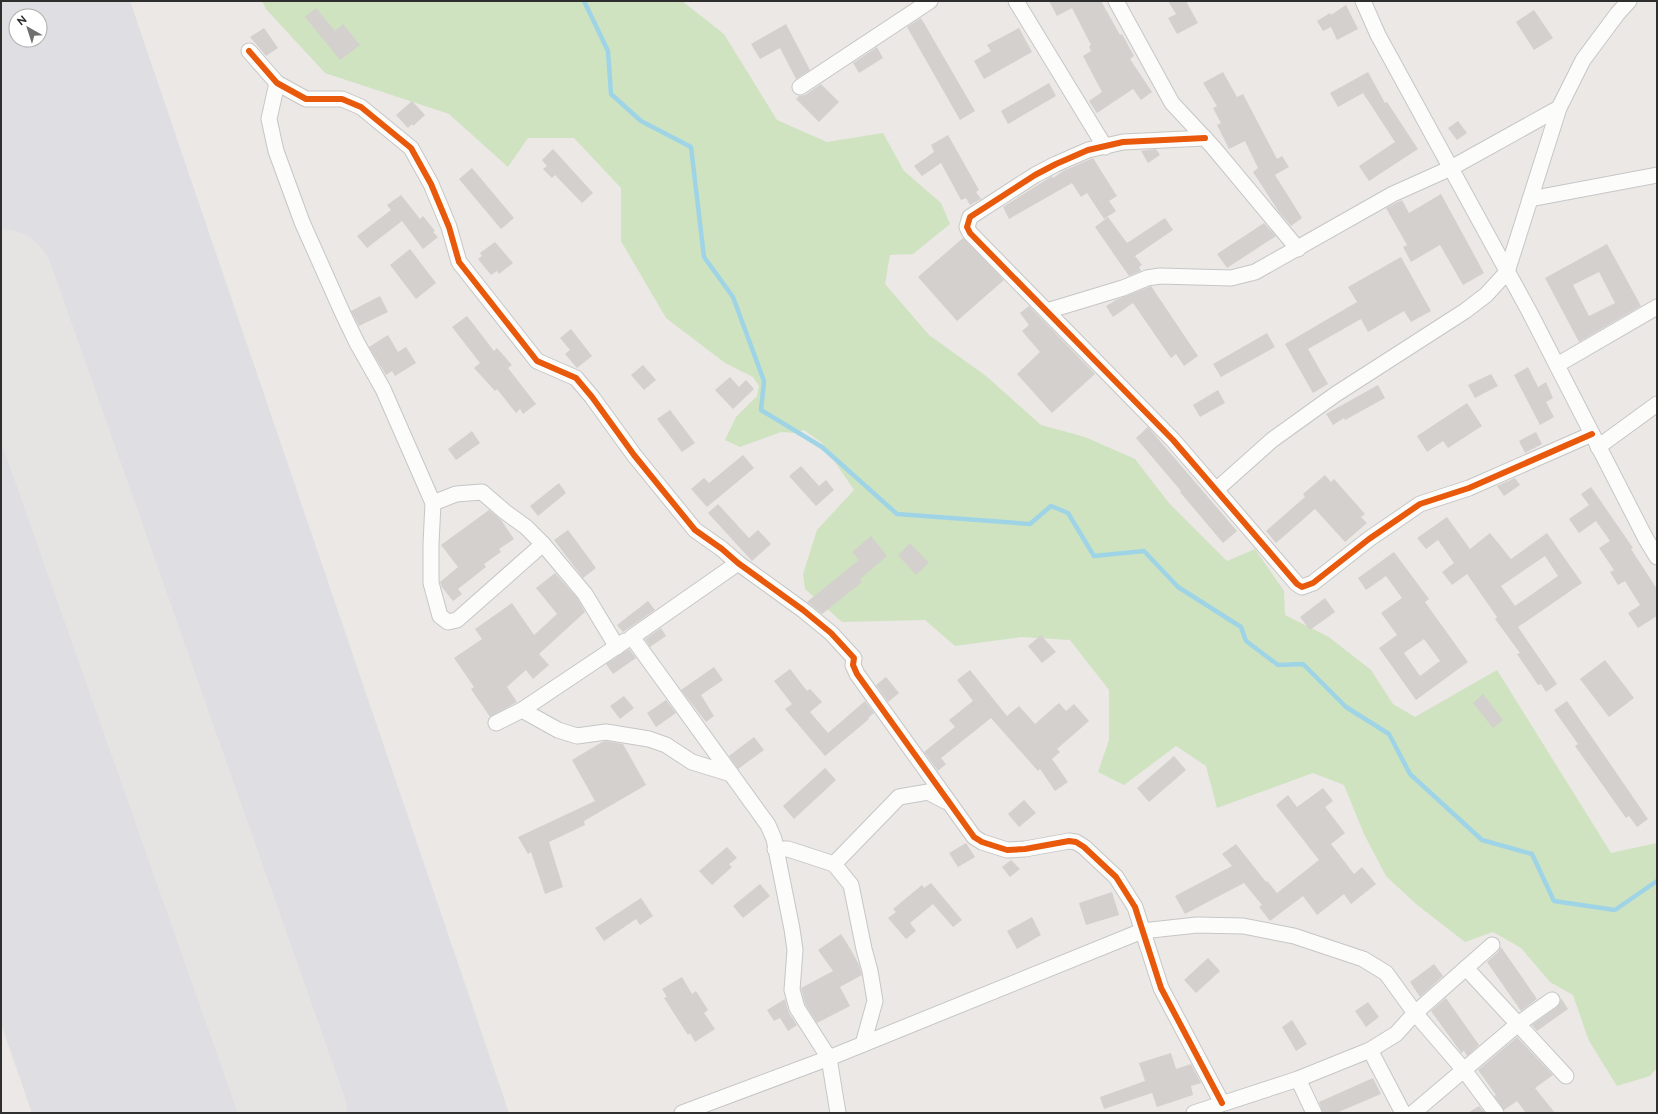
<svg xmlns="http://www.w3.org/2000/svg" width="1658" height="1114" viewBox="0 0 1658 1114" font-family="Raleway,sans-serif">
<rect width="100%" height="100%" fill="#ebe8e5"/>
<path fill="#dfdee2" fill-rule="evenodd" d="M 1,1 L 130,1 L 509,1113 L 32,1113 L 1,1024 ZM 16,16 L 40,16 L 40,40 L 16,40 Z"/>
<polygon fill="#cfe3c1" points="262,1 682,1 724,34 777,120 827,142 883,133 904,171 941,203 950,224 913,254 890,255 885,284 929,335 986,376 1041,425 1085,437 1135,459 1169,503 1227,561 1255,549 1284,591 1285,615 1329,637 1371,670 1393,704 1415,717 1497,670 1611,853 1657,843 1657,1068 1650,1076 1617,1086 1589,1041 1573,995 1550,982 1521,948 1493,932 1465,942 1416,904 1386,876 1364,834 1344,785 1313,773 1217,808 1206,766 1176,746 1124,785 1098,772 1109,740 1109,690 1070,640 1021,637 955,646 925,620 842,622 805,589 803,574 817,530 854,490 822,443 804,430 794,433 781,432 740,447 725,440 736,417 757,396 759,386 753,377 725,363 666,318 621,241 621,188 574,138 528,138 508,167 449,114 325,73 266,9"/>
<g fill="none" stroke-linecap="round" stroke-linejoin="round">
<polyline stroke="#9fd4e6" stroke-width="4.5" points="584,1 608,51 611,94 641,121 691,147 704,257 733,297 764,381 761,410 822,447 897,514 1030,524 1051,506 1068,513 1094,556 1144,551 1178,587 1241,627 1246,641 1278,665 1303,664 1346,707 1389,734 1410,774 1482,840 1532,854 1554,901 1615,910 1657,881"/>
<polyline stroke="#e5e4e3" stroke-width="106" points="1,282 294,1113"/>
</g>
<g fill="#d3d0ce" fill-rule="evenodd">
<polygon points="1049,1 1101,1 1120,35 1122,34 1134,56 1130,59 1152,92 1141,100 1133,89 1097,113 1089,101 1102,92 1083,56 1091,51 1089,46 1091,45 1072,8 1057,16"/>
<polygon points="1168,1 1186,1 1198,23 1177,34 1168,18 1176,14"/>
<polygon points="1346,5 1358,29 1337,40 1331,27 1323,31 1317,21 1330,13 1331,15"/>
<polygon points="316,8 335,31 343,24 360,45 340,60 305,17"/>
<polygon points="1534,10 1553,38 1534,50 1516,22"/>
<polygon points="921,18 975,111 960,120 907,27"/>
<polygon points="786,24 810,70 796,79 780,48 760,59 751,44"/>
<polygon points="264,28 278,48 266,56 250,37"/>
<polygon points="1019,28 1032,52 984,79 974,61 991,51 987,45"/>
<polygon points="877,47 883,58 859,73 853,63"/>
<polygon points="1223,72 1237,97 1243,94 1277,159 1282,156 1289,167 1275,175 1302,218 1291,226 1279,212 1253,172 1258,168 1245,141 1229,149 1217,125 1221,123 1213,108 1217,106 1203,83"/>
<polygon points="1368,72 1385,103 1387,102 1418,149 1369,181 1359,166 1395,142 1363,93 1338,107 1330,93"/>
<polygon points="1049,83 1056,96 1008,124 1001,111"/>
<polygon points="821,84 839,102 819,122 796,99 799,96 805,95"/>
<polygon points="412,101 425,115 413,126 412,124 408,128 396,115"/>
<polygon points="1458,121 1467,133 1457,140 1448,128"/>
<polygon points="948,135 979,190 976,192 981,199 970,205 966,198 961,200 941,163 922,176 914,166 934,152 931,145"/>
<polygon points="553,149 593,193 582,203 555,175 552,178 543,169 547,166 542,160"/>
<polygon points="1156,149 1160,155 1148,163 1141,151"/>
<polygon points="1093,158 1117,196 1109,201 1116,211 1104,219 1087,193 1081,197 1072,183 1009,219 1003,207 1052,176 1053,178 1063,171"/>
<polygon points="472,168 514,218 501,229 459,179"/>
<polygon points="1441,194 1484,273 1463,285 1440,245 1411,262 1403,247 1407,245 1386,208 1402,200 1409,213"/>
<polygon points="401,195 420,219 423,216 435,231 433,232 438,237 423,249 402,221 367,248 357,236 391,210 387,205"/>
<polygon points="1108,217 1127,243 1165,218 1173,230 1135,256 1142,265 1139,267 1141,271 1129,276 1095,227"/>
<polygon points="1264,223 1276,236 1227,268 1217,254"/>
<polygon points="963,238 1004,280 957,321 918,277"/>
<polygon points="495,242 513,263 499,274 497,271 491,275 478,259 482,256 480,253"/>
<path d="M 1607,244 L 1641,306 L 1579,342 L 1545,278 ZM 1599,272 L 1615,303 L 1589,316 L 1573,285 Z"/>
<polygon points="410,249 436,283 416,299 390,265"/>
<polygon points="1401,257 1431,311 1411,322 1404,311 1368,332 1361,319 1308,349 1328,384 1313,393 1285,344 1357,302 1348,287"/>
<polygon points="1151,286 1198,356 1184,366 1176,354 1171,358 1133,303 1113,317 1106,306 1116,300"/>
<polygon points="380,296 388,312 359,326 351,311"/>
<polygon points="1029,306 1095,374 1052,413 1017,374 1040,352 1022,331 1029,325 1020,313"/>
<polygon points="467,316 494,351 497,348 512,365 508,368 536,404 523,414 520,409 516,413 497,389 495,391 474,368 480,363 452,327"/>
<polygon points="571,329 592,356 577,368 565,354 570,350 560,338"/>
<polygon points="1267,333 1275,347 1221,377 1213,364"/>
<polygon points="388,335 398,352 406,347 416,363 395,376 392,371 386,375 369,347"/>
<polygon points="643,365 656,380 644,390 631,375"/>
<polygon points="1528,367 1538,387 1546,382 1553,398 1546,402 1554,417 1540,425 1514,375"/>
<polygon points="1491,374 1498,386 1475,398 1468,385"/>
<polygon points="730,377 739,387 746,380 754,389 733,409 715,390"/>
<polygon points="1378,385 1385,398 1345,420 1344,418 1333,425 1326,414"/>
<polygon points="1218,390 1225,403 1200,417 1193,405"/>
<polygon points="1467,403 1482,426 1448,448 1443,441 1427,452 1417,436"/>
<polygon points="670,410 695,443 682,452 657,419"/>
<polygon points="1148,427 1237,531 1223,543 1180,492 1181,491 1136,438"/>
<polygon points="472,431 480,443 456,460 448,449"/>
<polygon points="1536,432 1542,444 1525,453 1519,441"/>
<polygon points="743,455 754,468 707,507 691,489 704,478 709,483"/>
<polygon points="801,466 819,486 826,480 834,490 816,506 789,476"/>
<polygon points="1325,475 1331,482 1334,479 1365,514 1361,517 1367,523 1345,542 1315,509 1276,543 1266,531 1305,497 1303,494"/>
<polygon points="1515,478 1520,485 1504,496 1497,486"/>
<polygon points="559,483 566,493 538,516 530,506"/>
<polygon points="1591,487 1633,548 1631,549 1657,589 1657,616 1638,628 1628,613 1640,605 1625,581 1618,585 1610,572 1614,570 1599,548 1610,541 1596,521 1579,533 1569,519 1589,505 1581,494"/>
<polygon points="718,504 749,538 758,530 771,544 752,561 708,513"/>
<polygon points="489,510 501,520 514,539 499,549 501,552 484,564 486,567 458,589 462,594 453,601 442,587 440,582 458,567 441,545"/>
<path d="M 1447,517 L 1470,549 L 1490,533 L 1511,559 L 1547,533 L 1582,583 L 1518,627 L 1557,684 L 1546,692 L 1541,684 L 1538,685 L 1517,654 L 1520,653 L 1495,619 L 1497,617 L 1467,574 L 1452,585 L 1442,572 L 1454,563 L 1438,540 L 1426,549 L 1417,538 ZM 1545,556 L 1558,576 L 1515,606 L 1501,586 Z"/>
<polygon points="568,530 596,568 583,578 554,540"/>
<polygon points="871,536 887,556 860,579 862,582 822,614 807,602 859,560 852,552"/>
<polygon points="910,543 929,563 916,575 898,555"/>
<path d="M 1394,552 L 1429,599 L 1425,602 L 1468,662 L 1416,700 L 1379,648 L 1397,635 L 1381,613 L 1402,598 L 1386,576 L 1366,590 L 1358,578 ZM 1424,639 L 1440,661 L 1420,676 L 1404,653 Z"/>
<polygon points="555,573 578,599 585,612 539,654 549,665 533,679 526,670 507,687 517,702 490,717 471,689 474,687 454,658 482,639 475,629 512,603 534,635 557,614 536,588"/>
<polygon points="1325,598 1335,612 1310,630 1300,617"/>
<polygon points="648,601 655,610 623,632 617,625"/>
<polygon points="661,628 666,636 650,647 645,639"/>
<polygon points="1041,635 1056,652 1042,663 1028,646"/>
<polygon points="629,649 636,658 613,674 606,664"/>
<polygon points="1605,660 1634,698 1609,717 1580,679"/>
<polygon points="714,667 723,680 701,695 714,716 706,722 681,690"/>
<polygon points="790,669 807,691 810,689 822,702 810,712 828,733 865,701 874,713 868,718 869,719 825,756 785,709 792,704 774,681"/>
<polygon points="970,670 1007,716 1019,706 1035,724 1059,703 1066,711 1074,704 1089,721 1057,749 1060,752 1052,759 1068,782 1055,791 1040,769 1038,771 991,718 941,758 946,764 938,771 924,752 955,727 949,720 973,701 957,680"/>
<polygon points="886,677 899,693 888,702 876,685"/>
<polygon points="1483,694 1503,720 1493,728 1473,703"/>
<polygon points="624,696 634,708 620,719 610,706"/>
<polygon points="666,700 676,713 656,727 647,713"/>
<polygon points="1567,701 1648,819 1637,827 1629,816 1626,818 1575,746 1578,744 1554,710"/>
<polygon points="754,737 764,750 738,769 729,756"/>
<polygon points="606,741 623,744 646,785 584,821 585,825 549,842 563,887 545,894 531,852 528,854 518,837 595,801 572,760 602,742"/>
<polygon points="1174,756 1186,770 1149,802 1137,788"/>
<polygon points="825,768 836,780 794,819 783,806"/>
<polygon points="1323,788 1333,801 1325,807 1345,833 1331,844 1354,874 1362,867 1376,884 1351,904 1344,894 1317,915 1303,896 1270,921 1259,907 1262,905 1244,883 1185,914 1175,896 1232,866 1222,854 1236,844 1266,882 1267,881 1277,893 1319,860 1276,805 1288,795 1297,807"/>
<polygon points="1024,800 1036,813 1019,827 1008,814"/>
<polygon points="966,843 975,857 958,867 949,853"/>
<polygon points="727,847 737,858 729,864 732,867 712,885 699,871"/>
<polygon points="1011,860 1020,869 1010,877 1002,867"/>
<polygon points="931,883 962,920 953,927 933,904 910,923 916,931 906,939 888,918 896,912 893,909 922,885 924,888"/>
<polygon points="760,884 770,896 743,918 733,906"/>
<polygon points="1112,892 1119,915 1086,925 1079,903"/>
<polygon points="641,898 653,916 640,925 636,919 604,941 595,928"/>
<polygon points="1032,917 1041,935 1017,949 1007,931"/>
<polygon points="841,934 851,950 859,965 862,975 840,987 850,1006 817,1023 805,1004 801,988 833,971 818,950"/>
<polygon points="1501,947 1537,999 1521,1011 1487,962 1498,952"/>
<polygon points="1208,958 1220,971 1196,993 1184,980"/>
<polygon points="1434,964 1443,976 1420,997 1410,982"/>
<polygon points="682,977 692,994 696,991 708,1010 704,1013 715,1029 695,1042 690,1033 688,1035 664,998 667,997 662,989"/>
<polygon points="1446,998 1479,1045 1467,1056 1464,1051 1461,1053 1460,1051 1431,1011"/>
<polygon points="1561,998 1568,1009 1537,1031 1532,1025 1557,1007 1560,1003"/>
<polygon points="785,999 789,1013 797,1025 788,1031 780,1018 774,1021 767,1010"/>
<polygon points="1368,1002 1379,1017 1366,1027 1355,1011"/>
<polygon points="1292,1020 1307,1044 1296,1051 1282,1027"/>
<polygon points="1517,1037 1553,1075 1535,1088 1555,1113 1526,1113 1517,1101 1504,1110 1494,1096 1496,1095 1478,1070"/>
<polygon points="1171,1053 1176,1069 1191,1064 1201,1083 1191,1086 1193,1095 1157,1107 1152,1093 1104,1109 1100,1097 1145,1081 1139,1063"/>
<polygon points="1373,1078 1381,1094 1336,1113 1323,1113 1319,1102"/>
<polygon points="1479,1106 1485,1113 1468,1113"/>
</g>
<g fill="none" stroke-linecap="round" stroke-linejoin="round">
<defs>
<g id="minor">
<polyline points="1016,1 1105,147"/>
<polyline points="1116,1 1172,103 1213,147 1298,249"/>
<polyline points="1363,1 1378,35 1529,311 1646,539 1657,557"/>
<polyline points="249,51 277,83 306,99 342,99 361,107 411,148 431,184 449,227 459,262 537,361 576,378 592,397 634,455 695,530 722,549 738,563 803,610 831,633 854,658 853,665 857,674 974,837 982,842 1007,850 1025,849 1069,841 1076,842 1084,847 1116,877 1135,907 1161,988 1222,1103"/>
<polyline points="277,83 269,119 276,151 302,222 343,314 357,343 383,389 433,503 431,544 431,583 440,616 448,622 457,620 543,544"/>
<polyline points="800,87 930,1"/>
<polyline points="1205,138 1123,142 1088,150 1056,164 1035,175 970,217 967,227 970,233 1173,440 1297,584 1302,587 1313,583 1369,539 1420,504 1469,488 1592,434"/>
<polyline points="1530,199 1657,175"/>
<polyline points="1047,311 1123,288 1147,278 1160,276 1231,278 1255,272 1393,194 1451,168 1559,108"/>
<polyline points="1557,365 1657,307"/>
<polyline points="1598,447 1657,404"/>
<polyline points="1216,490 1272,440 1336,394 1465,311 1486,295 1507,272 1559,108 1583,60 1618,13 1629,1"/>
<polyline points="433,503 456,494 482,492 504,511 526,527 543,544 585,594 617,647"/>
<polyline points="738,563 632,637 768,825 774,839 792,929 795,950 792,990 797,1008 829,1058 838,1113"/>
<polyline points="522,710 558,730 577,736 606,732 649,739 666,745 692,762 731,774"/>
<polyline points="496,723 522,710 625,641"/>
<polyline points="775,849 788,849 834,864 899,797 928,792 945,801"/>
<polyline points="834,864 851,885 864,949 870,971 875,1001 863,1044"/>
<polyline points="1466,968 1566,1076"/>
<polyline points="1370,1050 1403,1113"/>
<polyline points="1298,1079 1314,1113"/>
<polyline points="682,1113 829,1058 1142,931 1197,925 1243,926 1294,936 1363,959 1386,973 1415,1013 1464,1070 1496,1113"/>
<polyline points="1194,1113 1298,1079 1370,1050 1396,1034 1415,1013 1492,945"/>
<polyline points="1413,1113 1518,1024 1552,1000"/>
</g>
</defs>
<use href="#minor" stroke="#c7c6c7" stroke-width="17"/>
<use href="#minor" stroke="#fcfcfb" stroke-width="15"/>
<defs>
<g id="cycleway">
<polyline points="249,51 277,83 306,99 342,99 361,107 411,148 431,184 449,227 459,262 537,361 576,378 592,397 634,455 695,530 722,549 738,563 803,610 831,633 854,658 853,665 857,674 974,837 982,842 1007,850 1025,849 1069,841 1076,842 1084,847 1116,877 1135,907 1161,988 1222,1103"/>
<polyline points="1205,138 1123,142 1088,150 1056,164 1035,175 970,217 967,227 970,233 1173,440 1297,584 1302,587 1313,583 1369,539 1420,504 1469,488 1592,434"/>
</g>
</defs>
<use href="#cycleway" stroke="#fff" stroke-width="8"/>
<use href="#cycleway" stroke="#e8590c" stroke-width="6"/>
</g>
<rect width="1658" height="1114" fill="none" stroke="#2e2e2e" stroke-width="4"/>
<g transform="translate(28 28) rotate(321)"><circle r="19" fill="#ffffff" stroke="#ababab"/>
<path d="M0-3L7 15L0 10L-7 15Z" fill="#706f6e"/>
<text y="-6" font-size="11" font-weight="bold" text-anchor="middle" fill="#2e2e2e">N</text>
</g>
</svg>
